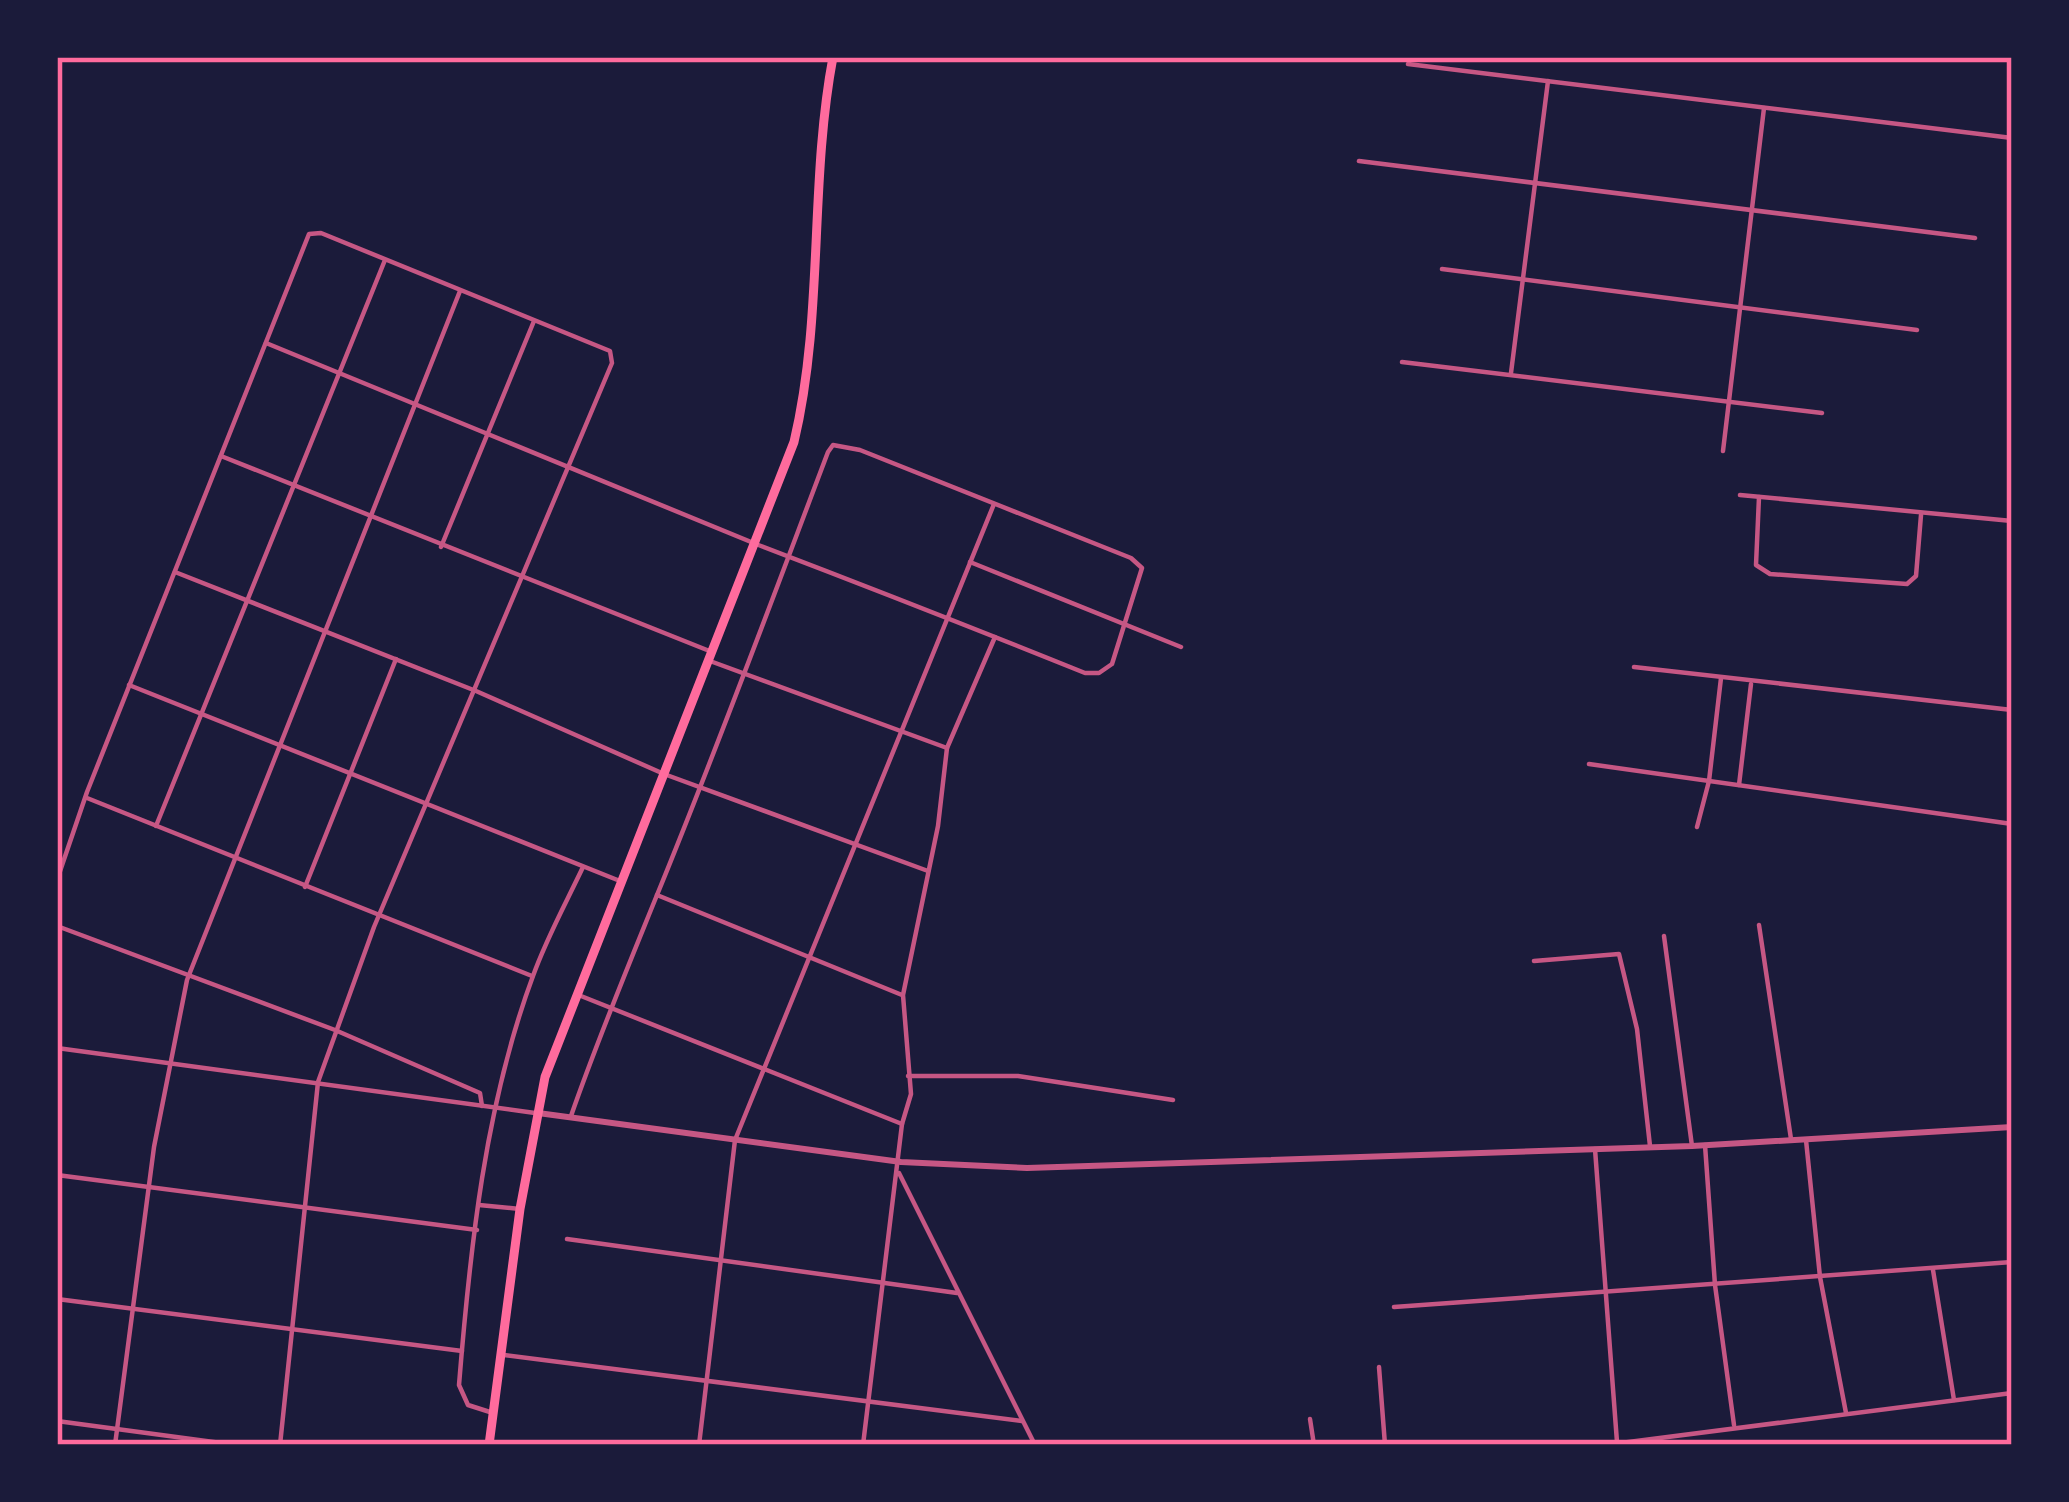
<svg xmlns="http://www.w3.org/2000/svg" width="2069" height="1502" viewBox="0 0 2069 1502" font-family="Mulish,sans-serif">
<rect width="100%" height="100%" fill="#1b1b3a"/>
<g fill="none" stroke-linecap="round" stroke-linejoin="round">
<g stroke="#c65784" stroke-width="4.5">
<polyline points="1408,64 2012,138"/>
<polyline points="1359,161 1975,238"/>
<polyline points="1442,269 1917,330"/>
<path d="M 266,343 L 756,544 C 866,586 976,629 1085,673 L 1099,673 L 1112,664 L 1142,568 L 1131,558 L 860,450 L 833,445 L 828,452 C 772,600 717,749 657,895 C 627,969 597,1041 571,1116"/>
<polyline points="1402,362 1822,413"/>
<polyline points="1511,373 1548,81"/>
<polyline points="1723,451 1764,108"/>
<polyline points="221,456 712,652"/>
<polyline points="1740,495 2012,521"/>
<polyline points="1759,497 1756,565 1770,574 1907,584 1916,576 1921,515"/>
<polyline points="441,547 534,321"/>
<polyline points="970,562 1181,647"/>
<polyline points="175,572 476,691 664,774 928,871"/>
<polyline points="710,661 947,748"/>
<polyline points="1634,667 2012,710"/>
<polyline points="129,685 620,881"/>
<polyline points="1589,764 2012,824"/>
<polyline points="1739,785 1751,684"/>
<polyline points="87,798 532,976"/>
<polyline points="156,826 385,260"/>
<polyline points="1697,827 1709,781 1721,678"/>
<polyline points="57,880 87,792 309,234 321,233 610,351 612,363 374,927 318,1082 280,1445"/>
<polyline points="305,887 396,659"/>
<polyline points="657,895 902,995"/>
<polyline points="1759,925 1791,1139"/>
<polyline points="57,926 335,1030 480,1093 482,1106"/>
<polyline points="1664,936 1692,1146"/>
<polyline points="1534,961 1619,954 1637,1029 1650,1146"/>
<polyline points="581,996 902,1124"/>
<polyline points="57,1048 535,1113"/>
<polyline points="908,1076 1018,1076 1173,1100"/>
<polyline points="1806,1140 1820,1277 1846,1413"/>
<polyline points="1705,1145 1715,1285 1734,1425"/>
<polyline points="1595,1149 1617,1442"/>
<polyline points="899,1173 1035,1445"/>
<polyline points="57,1175 477,1230"/>
<polyline points="479,1205 520,1209"/>
<polyline points="567,1239 957,1293"/>
<polyline points="1933,1270 1954,1400"/>
<polyline points="57,1299 462,1351"/>
<polyline points="1394,1307 2012,1262"/>
<polyline points="504,1355 1022,1421"/>
<polyline points="1379,1367 1385,1445"/>
<path d="M 493,1413 L 468,1405 L 459,1385 C 470,1249 485,1105 533,976 C 546,939 566,903 583,867"/>
<polyline points="1310,1419 1314,1445"/>
<polyline points="57,1421 236,1445"/>
<polyline points="115,1445 154,1147 187,980 460,291"/>
<polyline points="699,1445 735,1140 994,504"/>
<polyline points="863,1445 902,1124 911,1094 903,995 938,826 947,748 995,637"/>
<polyline points="1605,1445 2012,1393"/>
</g>
<polyline stroke="#c65784" stroke-width="6" points="538,1113 901,1162 1027,1168 1692,1146 2012,1127"/>
<path stroke="#ff6b9d" stroke-width="9" d="M 489,1445 L 520,1209 L 545,1077 L 794,442 C 824,316 809,184 833,57"/>
</g>
<rect width="2069" height="1502" fill="none" stroke="#1b1b3a" stroke-width="120"/>
<rect x="60" y="60" width="1949" height="1382" fill="none" stroke="#ff6b9d" stroke-width="4.5"/>
</svg>
